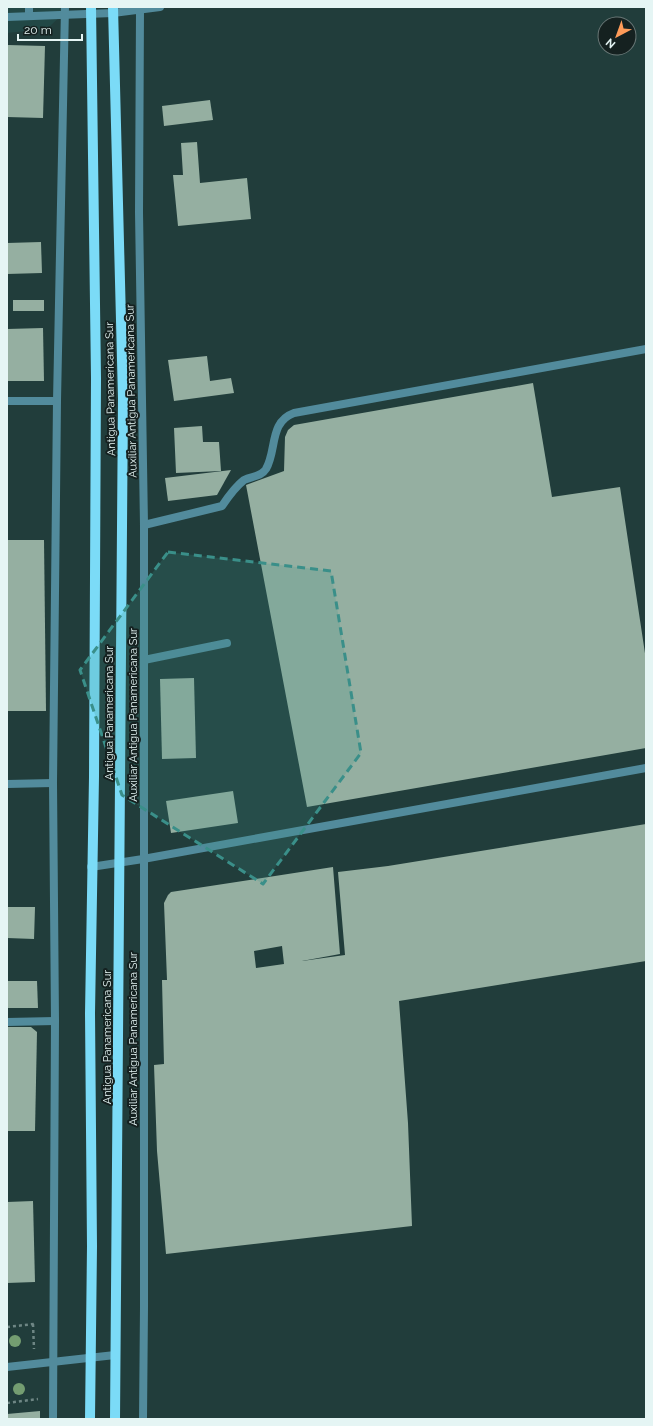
<svg xmlns="http://www.w3.org/2000/svg" width="653" height="1426" viewBox="0 0 653 1426" font-family="Raleway,sans-serif">
<rect width="100%" height="100%" fill="#213d3b"/>
<polygon fill="#224846" points="7,7 70,7 47,29 7,33"/>
<g fill="#95afa1" fill-rule="evenodd">
<polygon points="8,45 45,46 43,118 7,117"/>
<polygon points="210,100 213,120 164,126 162,106"/>
<polygon points="197,142 200,183 247,178 251,219 178,226 173,175 183,175 181,143"/>
<polygon points="41,242 42,273 7,274 7,243"/>
<rect x="13" y="300" width="31" height="11"/>
<polygon points="43,328 44,381 7,381 7,329"/>
<polygon points="207,356 210,381 231,378 234,393 174,401 168,360"/>
<polygon points="533,383 552,497 620,487 646,660 646,748 307,807 246,485 284,471 285,437 288,430 294,425"/>
<polygon points="202,426 203,442 219,442 221,471 176,473 174,428"/>
<polygon points="231,470 217,495 168,501 165,478"/>
<polygon points="7,540 44,540 46,711 7,711"/>
<polygon points="194,678 196,758 162,759 160,679"/>
<polygon points="233,791 238,823 171,833 166,801"/>
<path d="M 646,824 L 646,961 L 399,1001 L 408,1123 L 412,1226 L 166,1254 L 157,1151 L 154,1065 L 164,1064 L 162,980 L 167,980 L 164,903 L 168,895 L 171,892 L 333,867 L 340,954 L 302,961 L 345,955 L 338,872 L 388,866 ZM 282,946 L 284,964 L 256,968 L 254,951 Z"/>
<polygon points="7,907 35,907 34,939 7,938"/>
<polygon points="7,981 37,981 38,1008 7,1008"/>
<polygon points="7,1027 31,1027 37,1032 35,1131 7,1131"/>
<polygon points="33,1201 35,1282 7,1283 7,1202"/>
<polygon points="40,1411 40,1419 7,1419 7,1414"/>
</g>
<g fill="none" stroke-linecap="round" stroke-linejoin="round">
<g stroke="#6e8684" stroke-width="2.5" stroke-dasharray="3 3" stroke-linecap="butt">
<polyline points="33,1324 34,1349"/>
<polyline points="7,1327 34,1324"/>
<polyline points="7,1403 38,1399"/>
</g>
<g stroke="#528b9c" stroke-width="8">
<polyline points="29,7 29,16"/>
<path d="M 144,525 L 222,506 C 228,497 235,487 244,480 C 252,476 261,477 266,469 C 277,450 269,422 294,413 L 646,349"/>
<polyline points="144,660 227,643"/>
<polyline points="91,867 143,859 646,768"/>
</g>
<g stroke="#528b9c" stroke-width="8">
<polyline points="140,10 139,212 144,525 144,1307 143,1419"/>
<polyline points="7,17 113,13 160,7"/>
<polyline points="7,401 57,401"/>
<polyline points="7,784 53,783"/>
<polyline points="7,1022 55,1021"/>
<polyline points="7,1367 115,1355"/>
<polyline points="53,1419 55,1021 53,783 57,401 65,7"/>
</g>
<g stroke="#7bdbf7" stroke-width="10">
<polyline points="113,7 123,399 115,1419"/>
<polyline points="90,1419 92,1246 90,1013 94,777 96,378 91,7"/>
</g>
</g>
<g fill="#749d71">
<circle cx="15" cy="1341" r="6"/>
<circle cx="19" cy="1389" r="6"/>
</g>
<path fill="#3a8f89" fill-opacity="0.2" stroke="#3a8f89" stroke-width="3" stroke-dasharray="8 5" stroke-linejoin="round" d="M 168,552 L 331,571 L 361,753 L 263,884 L 122,795 L 80,670 Z"/>
<g text-anchor="middle" stroke-width="4" stroke-linejoin="round" paint-order="stroke">
<g font-size="11" fill="#e5f5f4" stroke="#152120">
<text transform="translate(110 389) rotate(-91)" y="4">Antigua Panamericana Sur</text>
<text transform="translate(131 391) rotate(-91)" y="4">Auxiliar Antigua Panamericana Sur</text>
<text transform="translate(109 713) rotate(-90)" y="4">Antigua Panamericana Sur</text>
<text transform="translate(133 715) rotate(-90)" y="4">Auxiliar Antigua Panamericana Sur</text>
<text transform="translate(107 1037) rotate(-90)" y="4">Antigua Panamericana Sur</text>
<text transform="translate(133 1039) rotate(-90)" y="4">Auxiliar Antigua Panamericana Sur</text>
</g>
</g>
<rect width="653" height="1426" fill="none" stroke="#e5f5f4" stroke-width="16"/>
<g transform="translate(617 36) rotate(221)"><circle r="19" fill="#152120" stroke="#687675"/>
<path d="M0-3L7 15L0 10L-7 15Z" fill="#fe9b59"/>
<text y="-6" font-size="11" font-weight="bold" text-anchor="middle" fill="#e5f5f4">N</text>
</g>
<path d="M18 34v6h64v-6" fill="none" stroke="#e5f5f4" stroke-width="2"/>
<text x="24" y="34" font-size="12" fill="#e5f5f4" stroke="#152120" stroke-width="3" paint-order="stroke">20 m</text>
</svg>
